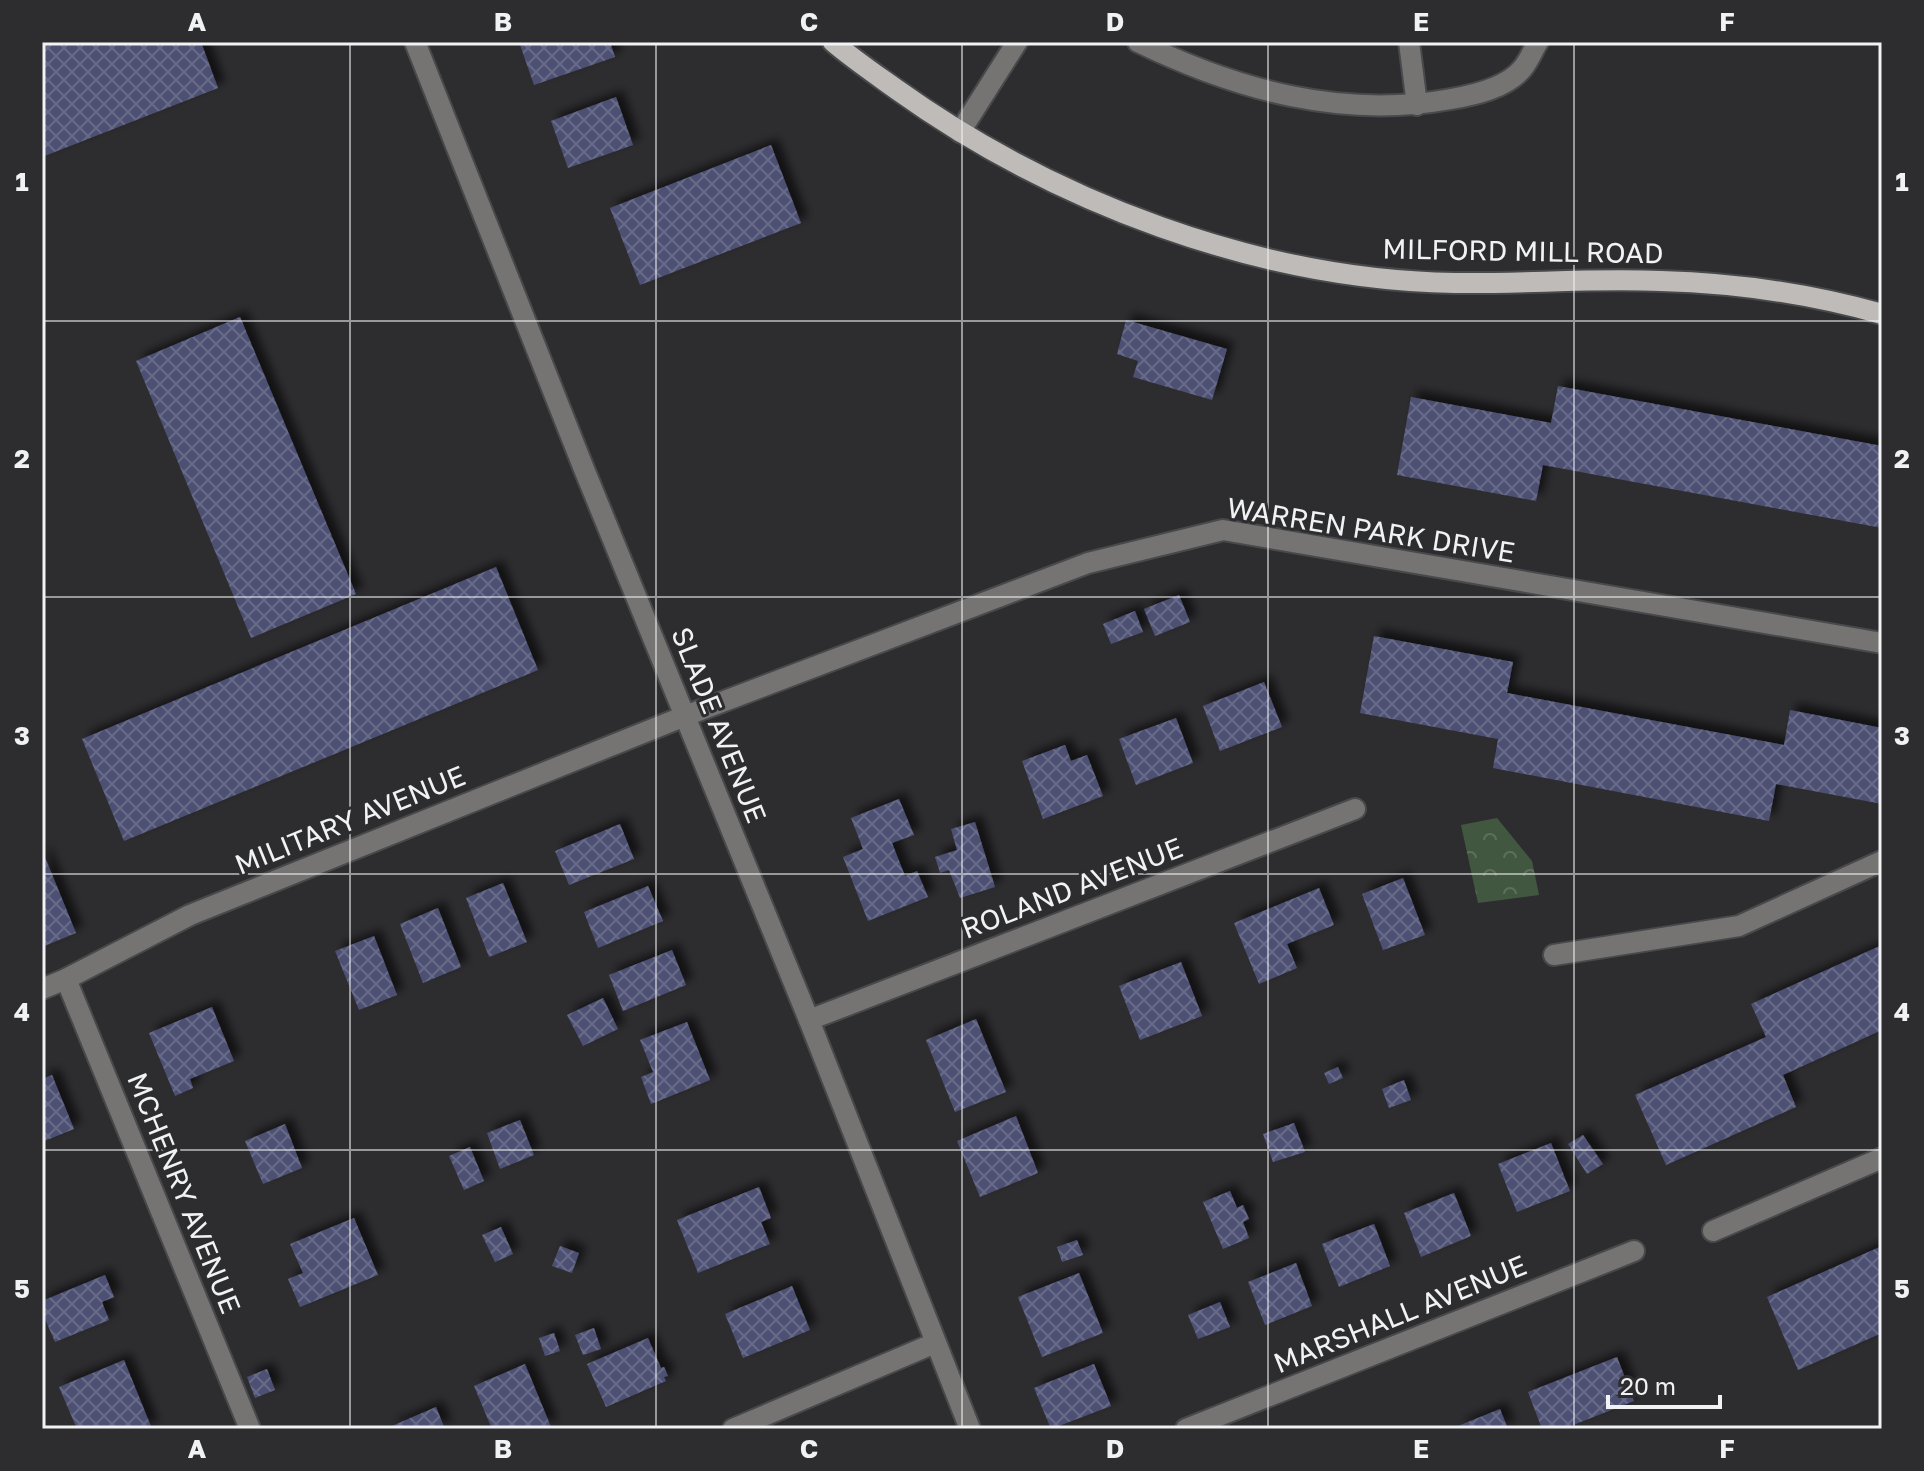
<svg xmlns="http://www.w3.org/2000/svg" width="1924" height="1471" viewBox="0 0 1924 1471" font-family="'Golos Text',sans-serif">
<defs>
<pattern id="park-crowns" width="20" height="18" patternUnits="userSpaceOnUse" patternTransform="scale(2)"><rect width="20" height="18" fill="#425740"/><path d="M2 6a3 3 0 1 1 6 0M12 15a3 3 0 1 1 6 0" fill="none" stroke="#5e705c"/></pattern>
<pattern id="building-cross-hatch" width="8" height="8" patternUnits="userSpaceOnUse" patternTransform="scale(2)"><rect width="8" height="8" fill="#4d5073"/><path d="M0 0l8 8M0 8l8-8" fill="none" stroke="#676a87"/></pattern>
<filter id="shadow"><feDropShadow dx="7" dy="-7" stdDeviation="4" flood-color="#0009"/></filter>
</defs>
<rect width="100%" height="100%" fill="#2d2d30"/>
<polygon fill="url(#park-crowns)" points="1497,818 1532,861 1539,895 1478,903 1461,825"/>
<g fill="url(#building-cross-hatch)" filter="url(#shadow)">
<polygon points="42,42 201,42 218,88 42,157"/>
<polygon points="519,42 610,42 615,57 534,85"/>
<polygon points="616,97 633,145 568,168 551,121"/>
<polygon points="771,145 801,223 640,285 610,208"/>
<polygon points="240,317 356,594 251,638 136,361"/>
<polygon points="1126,320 1227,349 1212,400 1133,377 1138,361 1117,354"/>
<polygon points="1558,386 1882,446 1882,528 1543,465 1536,501 1397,475 1411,397 1551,423"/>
<polygon points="496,567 538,670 124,841 82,739"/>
<polygon points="1179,595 1190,622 1155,636 1144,609"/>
<polygon points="1135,611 1143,632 1111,644 1103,624"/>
<polygon points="1374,636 1513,662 1507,693 1784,745 1790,710 1882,728 1882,804 1776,784 1769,821 1493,768 1498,739 1360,713"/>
<polygon points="1264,682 1282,727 1220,751 1203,706"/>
<polygon points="1176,718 1193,763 1136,785 1119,739"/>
<polygon points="1065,745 1071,761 1087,755 1103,796 1043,819 1022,761"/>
<polygon points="899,799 914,835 892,843 905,876 917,871 928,897 868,921 843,857 863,849 851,818"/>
<polygon points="975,822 995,887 960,898 949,870 940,873 935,857 957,850 951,829"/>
<polygon points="620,824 634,859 569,885 555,851"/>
<polygon points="42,850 76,933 42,947"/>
<polygon points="1403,878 1425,935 1383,950 1362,894"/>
<polygon points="503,883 527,942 489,957 466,898"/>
<polygon points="648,886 663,921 598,948 584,912"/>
<polygon points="1319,888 1334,925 1287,944 1297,968 1259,984 1234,923"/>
<polygon points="438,908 461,967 423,983 400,924"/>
<polygon points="374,936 397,995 359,1010 335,951"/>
<polygon points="1882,945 1882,1030 1783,1075 1796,1107 1666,1165 1635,1095 1766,1037 1751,1004"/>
<polygon points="672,950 686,985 623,1011 609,975"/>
<polygon points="1181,962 1202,1016 1140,1040 1119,986"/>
<polygon points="603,998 618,1029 583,1046 567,1015"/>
<polygon points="212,1007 234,1061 190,1079 193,1088 175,1096 149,1033"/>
<polygon points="976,1019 1006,1092 955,1112 926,1040"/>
<polygon points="687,1022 710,1080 651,1104 641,1077 653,1072 640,1040"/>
<polygon points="1338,1067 1343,1078 1329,1084 1324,1073"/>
<polygon points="52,1075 74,1129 42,1142 42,1079"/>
<polygon points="1404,1080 1411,1100 1389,1108 1382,1089"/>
<polygon points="1016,1116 1038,1173 980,1197 957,1141"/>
<polygon points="520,1120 534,1155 500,1169 487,1133"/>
<polygon points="1294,1123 1305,1152 1273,1162 1263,1134"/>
<polygon points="285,1124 302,1168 263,1184 245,1141"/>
<polygon points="1583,1135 1603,1164 1587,1174 1568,1144"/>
<polygon points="1551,1143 1570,1191 1517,1212 1498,1164"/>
<polygon points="470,1147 484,1181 464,1190 449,1156"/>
<polygon points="759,1187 771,1218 761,1222 770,1244 698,1273 677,1220"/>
<polygon points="1230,1191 1237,1208 1243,1205 1249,1219 1243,1222 1249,1238 1223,1249 1203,1202"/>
<polygon points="1454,1193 1471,1236 1421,1257 1404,1213"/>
<polygon points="354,1218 378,1275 300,1307 288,1279 303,1273 290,1244"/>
<polygon points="1374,1224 1390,1266 1339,1287 1322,1244"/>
<polygon points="501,1227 513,1254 495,1262 482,1235"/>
<polygon points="1077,1240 1083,1255 1062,1262 1057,1247"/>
<polygon points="560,1246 579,1253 572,1273 552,1266"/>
<polygon points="1882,1246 1882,1333 1798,1370 1767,1297"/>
<polygon points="1296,1263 1312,1306 1265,1325 1248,1282"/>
<polygon points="1079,1273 1103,1333 1042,1357 1018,1297"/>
<polygon points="105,1275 114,1297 102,1302 109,1320 55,1342 42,1312 42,1301"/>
<polygon points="792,1286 810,1330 743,1358 725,1314"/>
<polygon points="1220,1302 1230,1327 1198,1339 1188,1315"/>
<polygon points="594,1328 601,1349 583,1355 575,1335"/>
<polygon points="554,1333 560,1351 545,1356 539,1338"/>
<polygon points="648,1338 661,1368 664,1367 668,1376 664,1377 666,1381 606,1407 587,1364"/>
<polygon points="1617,1357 1634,1401 1563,1429 1542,1429 1528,1392"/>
<polygon points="124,1360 152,1429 77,1429 59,1387"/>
<polygon points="525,1364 551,1427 492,1429 474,1386"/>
<polygon points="1094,1364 1111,1406 1051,1429 1034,1388"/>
<polygon points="267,1369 275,1390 255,1398 247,1377"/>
<polygon points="436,1407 445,1429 385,1429"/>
<polygon points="1500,1409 1508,1429 1459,1429 1458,1426"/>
</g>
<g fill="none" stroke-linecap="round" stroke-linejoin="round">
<defs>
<g id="minor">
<polyline points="415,42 584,469 809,1020 970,1429"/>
<path d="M 1138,42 C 1237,90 1342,119 1451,99 C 1475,95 1506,88 1522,69 C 1529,61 1533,50 1538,42"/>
<polyline points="1409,42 1417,105"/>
<polyline points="960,132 1017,42"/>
<polyline points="1554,955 1739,926 1882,861"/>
<polyline points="66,979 250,1429"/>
<polyline points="42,989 66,979 190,915 685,716 1088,563 1223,530 1882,643"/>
<polyline points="809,1020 1355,809"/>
<polyline points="1713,1231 1882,1158"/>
<polyline points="733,1429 935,1343"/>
<polyline points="1186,1429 1634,1251"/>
</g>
<path id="major" d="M 833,42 C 853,59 875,74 896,89 C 1054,202 1259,280 1455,283 C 1523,284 1592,278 1661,281 C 1735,283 1811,294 1882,314"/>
</defs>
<use href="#minor" stroke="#48494b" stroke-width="24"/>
<use href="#major" stroke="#48494b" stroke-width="24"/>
<use href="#minor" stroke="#767473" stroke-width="20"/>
<use href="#major" stroke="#bebbb9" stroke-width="20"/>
</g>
<path fill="none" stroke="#f1f2f3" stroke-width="2" stroke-opacity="0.55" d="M 350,42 L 350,1429M 656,42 L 656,1429M 962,42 L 962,1429M 1268,42 L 1268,1429M 1574,42 L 1574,1429M 42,321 L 1882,321M 42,597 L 1882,597M 42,874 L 1882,874M 42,1150 L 1882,1150"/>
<g text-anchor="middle" stroke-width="6" stroke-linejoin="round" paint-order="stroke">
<g font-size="28" fill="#f1f2f3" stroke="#2d2d30">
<text transform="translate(1523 251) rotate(1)" y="10">MILFORD MILL ROAD</text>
<text transform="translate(1371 530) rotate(9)" y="10">WARREN PARK DRIVE</text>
<text transform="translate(719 725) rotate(68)" y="10">SLADE AVENUE</text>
<text transform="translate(350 820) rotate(-22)" y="10">MILITARY AVENUE</text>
<text transform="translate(1072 888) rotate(-21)" y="10">ROLAND AVENUE</text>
<text transform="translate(184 1193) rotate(68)" y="10">MCHENRY AVENUE</text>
<text transform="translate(1400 1314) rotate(-22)" y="10">MARSHALL AVENUE</text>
</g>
</g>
<rect width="1924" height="1471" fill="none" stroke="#2d2d30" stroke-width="88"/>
<path d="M1608 1395v12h112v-12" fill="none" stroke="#f1f2f3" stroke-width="4"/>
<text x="1620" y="1395" font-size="24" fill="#f1f2f3" stroke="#2d2d30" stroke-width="6" paint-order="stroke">20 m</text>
<rect x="44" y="44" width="1836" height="1383" fill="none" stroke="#f1f2f3" stroke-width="3"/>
<g font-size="26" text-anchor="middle" font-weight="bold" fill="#f1f2f3">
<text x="197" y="31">A</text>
<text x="503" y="31">B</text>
<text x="809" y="31">C</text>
<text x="1115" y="31">D</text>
<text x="1421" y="31">E</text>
<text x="1727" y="31">F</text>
<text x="22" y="191">1</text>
<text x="1902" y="191">1</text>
<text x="22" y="468">2</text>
<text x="1902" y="468">2</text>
<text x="22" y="745">3</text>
<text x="1902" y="745">3</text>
<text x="22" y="1021">4</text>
<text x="1902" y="1021">4</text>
<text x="22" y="1298">5</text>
<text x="1902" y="1298">5</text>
<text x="197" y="1458">A</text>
<text x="503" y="1458">B</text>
<text x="809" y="1458">C</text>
<text x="1115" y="1458">D</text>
<text x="1421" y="1458">E</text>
<text x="1727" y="1458">F</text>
</g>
</svg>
